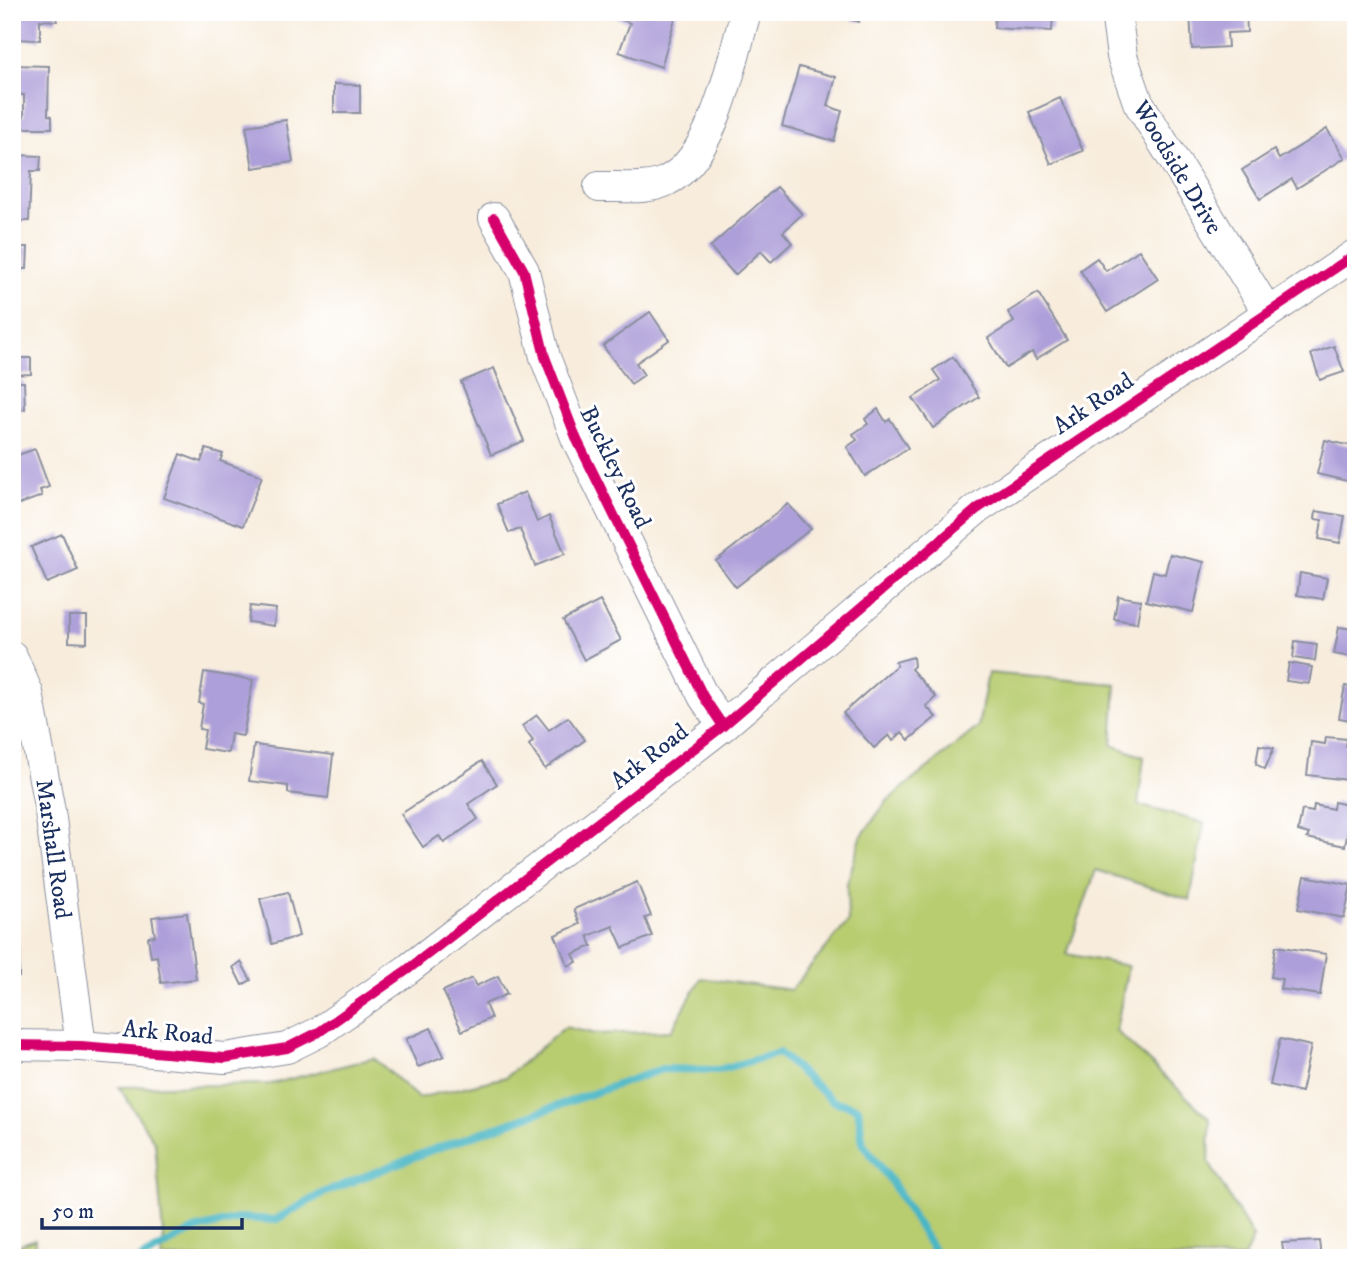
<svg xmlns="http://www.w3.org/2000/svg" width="1368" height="1270" viewBox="0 0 1368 1270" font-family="'IM FELL DW Pica',serif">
<rect width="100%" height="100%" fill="#fff"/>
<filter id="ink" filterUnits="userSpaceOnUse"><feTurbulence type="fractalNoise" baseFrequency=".0143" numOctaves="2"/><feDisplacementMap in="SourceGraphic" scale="14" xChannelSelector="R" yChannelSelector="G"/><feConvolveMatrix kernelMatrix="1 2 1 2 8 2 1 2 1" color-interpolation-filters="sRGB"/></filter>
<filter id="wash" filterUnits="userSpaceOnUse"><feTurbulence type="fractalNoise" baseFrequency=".00686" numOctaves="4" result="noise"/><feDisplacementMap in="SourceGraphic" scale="28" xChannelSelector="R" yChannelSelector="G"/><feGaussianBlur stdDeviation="1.57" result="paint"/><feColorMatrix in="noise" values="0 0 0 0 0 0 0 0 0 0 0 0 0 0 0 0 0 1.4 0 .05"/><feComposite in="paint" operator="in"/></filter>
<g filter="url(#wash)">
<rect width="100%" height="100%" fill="#f8eddd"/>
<g fill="#b8cc70" stroke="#6a7e67" stroke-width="2">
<polygon points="988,673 1116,684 1112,745 1144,757 1138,805 1204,823 1190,900 1096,870 1067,954 1128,966 1116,1031 1210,1119 1209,1163 1253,1237 1244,1258 161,1258 164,1246 155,1143 119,1087 270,1084 374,1058 418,1098 506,1077 565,1027 596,1034 671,1031 701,978 791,990 848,922 847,884 861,837 887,801 978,727"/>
<polygon points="35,1239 35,1258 12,1258 12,1248"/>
</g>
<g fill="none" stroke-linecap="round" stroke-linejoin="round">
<polyline stroke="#49b6c4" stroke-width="8" points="142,1258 194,1230 242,1218 275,1220 323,1193 429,1151 662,1069 718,1070 779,1053 833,1101 858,1108 863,1144 890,1180 938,1258"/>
</g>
<g id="blocks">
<g fill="#ad9fd9">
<polygon points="12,12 57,12 57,21 40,20 40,40 12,39"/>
<polygon points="614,12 677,12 661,67 619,52 630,23 613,16"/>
<polygon points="827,12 862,12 859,22"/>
<polygon points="999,12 1053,12 1052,31 994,28 995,15"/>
<polygon points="1190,12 1246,12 1247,32 1227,33 1228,47 1192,49"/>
<polygon points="12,65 49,66 48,115 52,116 52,128 18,128 19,116 24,116 24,95 12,94"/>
<polygon points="799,67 836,77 828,106 842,111 834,141 782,126"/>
<polygon points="334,84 360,85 360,113 334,113"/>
<polygon points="1060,98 1083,151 1051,164 1029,112"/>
<polygon points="286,120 293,162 253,168 246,126"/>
<polygon points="1327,129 1345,158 1297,188 1292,179 1260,199 1242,170 1274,150 1279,159"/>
<polygon points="14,155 41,156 40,171 31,171 29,221 12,221"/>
<polygon points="777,187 802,214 783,232 792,243 771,262 761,251 735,275 710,247"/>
<polygon points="12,247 28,247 27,269 18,269 17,313 12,313"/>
<polygon points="1139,250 1158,279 1107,312 1080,270 1097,258 1106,271"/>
<polygon points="1038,293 1067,340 1036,359 1032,352 1006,368 988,338 1014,322 1008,312"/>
<polygon points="650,312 669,340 636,363 644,375 631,384 603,346"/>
<polygon points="1334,346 1344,372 1320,380 1311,354"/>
<polygon points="953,357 979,397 933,428 913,398 940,380 933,370"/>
<polygon points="12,358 31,358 31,374 12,375"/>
<polygon points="494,368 524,441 491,455 461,382"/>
<polygon points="12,382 24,382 25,409 12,410"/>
<polygon points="878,409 886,422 890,419 908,448 865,476 847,447 857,440 853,434 868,424 865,419"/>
<polygon points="1325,440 1356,447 1356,483 1317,474"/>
<polygon points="35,449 49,487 40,490 42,496 12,507 12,457"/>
<polygon points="206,449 223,454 220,461 262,476 243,526 164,498 180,454 201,462"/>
<polygon points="525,492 537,522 549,516 565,554 535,566 520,529 509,533 497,504"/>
<polygon points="788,504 811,529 736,587 716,561"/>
<polygon points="1316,511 1345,516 1340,543 1319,539 1322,520 1315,519"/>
<polygon points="62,534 78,570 47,583 31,547"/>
<polygon points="1170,554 1204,562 1193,612 1146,601 1153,571 1165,574"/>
<polygon points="1300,573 1327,578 1323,599 1297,595"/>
<polygon points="1118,596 1141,600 1137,623 1114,619"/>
<polygon points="600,601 621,640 584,660 563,620"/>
<polygon points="250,606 276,609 274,626 248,622"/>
<polygon points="69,616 87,616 87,643 69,642"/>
<polygon points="1354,622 1356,658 1334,654 1339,627 1353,629"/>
<polygon points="1295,641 1317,644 1315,661 1293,658"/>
<polygon points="913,657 914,666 911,669 936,697 926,706 936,717 909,740 902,732 893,741 889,735 874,748 843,713 897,665 895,662"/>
<polygon points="1289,663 1312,667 1309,684 1286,681"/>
<polygon points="204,672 253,680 243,736 231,734 228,753 202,749 205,730 199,729 203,704 199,703"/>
<polygon points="1345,686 1356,688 1356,721 1339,718"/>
<polygon points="537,715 549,730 568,717 585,740 545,769 529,745 533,741 522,726"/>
<polygon points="1326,737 1347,739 1346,746 1356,748 1356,781 1307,775 1311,742 1325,744"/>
<polygon points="254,745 333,755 328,798 288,793 288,786 249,781"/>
<polygon points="1259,745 1274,748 1265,769 1256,764"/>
<polygon points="482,761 497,784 468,804 478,819 444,843 439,836 423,847 401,814"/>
<polygon points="1334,802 1353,806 1345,846 1307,838 1309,834 1298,831 1302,810 1313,812 1314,805 1333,809"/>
<polygon points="1305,876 1351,885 1344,918 1298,909"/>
<polygon points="637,882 651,916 645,918 652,936 623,948 613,926 588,936 592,946 573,954 577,962 568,966 555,935 580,924 574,909"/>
<polygon points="288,892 299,936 272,944 260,899"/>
<polygon points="187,913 196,979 161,983 157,956 151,957 148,937 155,936 152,917"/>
<polygon points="1276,946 1326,954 1320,995 1280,989 1282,979 1271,977"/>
<rect x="12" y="949" width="7" height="28"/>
<polygon points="241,962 251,980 242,985 233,967"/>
<polygon points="498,976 507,994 485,1004 491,1018 462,1031 443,991 472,978 476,986"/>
<polygon points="431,1028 444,1056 418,1067 406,1039"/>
<polygon points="1280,1039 1311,1046 1301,1092 1270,1085"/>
<polygon points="1319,1241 1321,1258 1284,1258 1282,1243"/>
</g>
</g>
</g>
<g filter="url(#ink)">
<use href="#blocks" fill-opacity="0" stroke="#8a8e9e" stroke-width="2"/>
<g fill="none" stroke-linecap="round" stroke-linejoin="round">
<defs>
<g id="street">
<polyline points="1116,12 1122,56 1138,102 1267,311"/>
<path d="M 599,187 C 620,186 649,191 668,180 C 715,156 732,59 746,12"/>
<polyline points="494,218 524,271 545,357 577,440 703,696 723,726"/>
<polyline points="12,656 28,693 50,811 81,1046"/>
<polyline points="12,1045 81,1046 225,1058 287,1048 319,1032 407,970 723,726 977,509 1356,254"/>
</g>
</defs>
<use href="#street" stroke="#8a8e9e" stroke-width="32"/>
<use href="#street" stroke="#fff" stroke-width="30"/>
<defs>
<g id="cycleway">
<polyline points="494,218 524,271 545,357 577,440 703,696 723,726"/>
<polyline points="12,1045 81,1046 225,1058 287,1048 319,1032 407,970 723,726 977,509 1356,254"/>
</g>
</defs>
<use href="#cycleway" stroke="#fff" stroke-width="15"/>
<use href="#cycleway" stroke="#d6006c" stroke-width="10"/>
</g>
</g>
<g text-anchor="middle" stroke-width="6" stroke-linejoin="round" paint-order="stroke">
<g font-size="24" fill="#1b2f5e" stroke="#fff">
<text transform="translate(1178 167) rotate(59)" y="8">Woodside Drive</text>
<text transform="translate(1093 403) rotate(-34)" y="8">Ark Road</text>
<text transform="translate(616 467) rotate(64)" y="8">Buckley Road</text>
<text transform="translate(649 756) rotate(-38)" y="8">Ark Road</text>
<text transform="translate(54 849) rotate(82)" y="8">Marshall Road</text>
<text transform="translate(168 1032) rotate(5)" y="8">Ark Road</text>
</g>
</g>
<rect width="1368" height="1270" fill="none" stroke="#fff" stroke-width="42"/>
<path d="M42 1218v10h200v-10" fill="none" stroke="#1b2f5e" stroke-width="3.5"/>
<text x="52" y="1218" font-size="21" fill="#1b2f5e" stroke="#ffffff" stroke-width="5" paint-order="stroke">50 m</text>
</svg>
